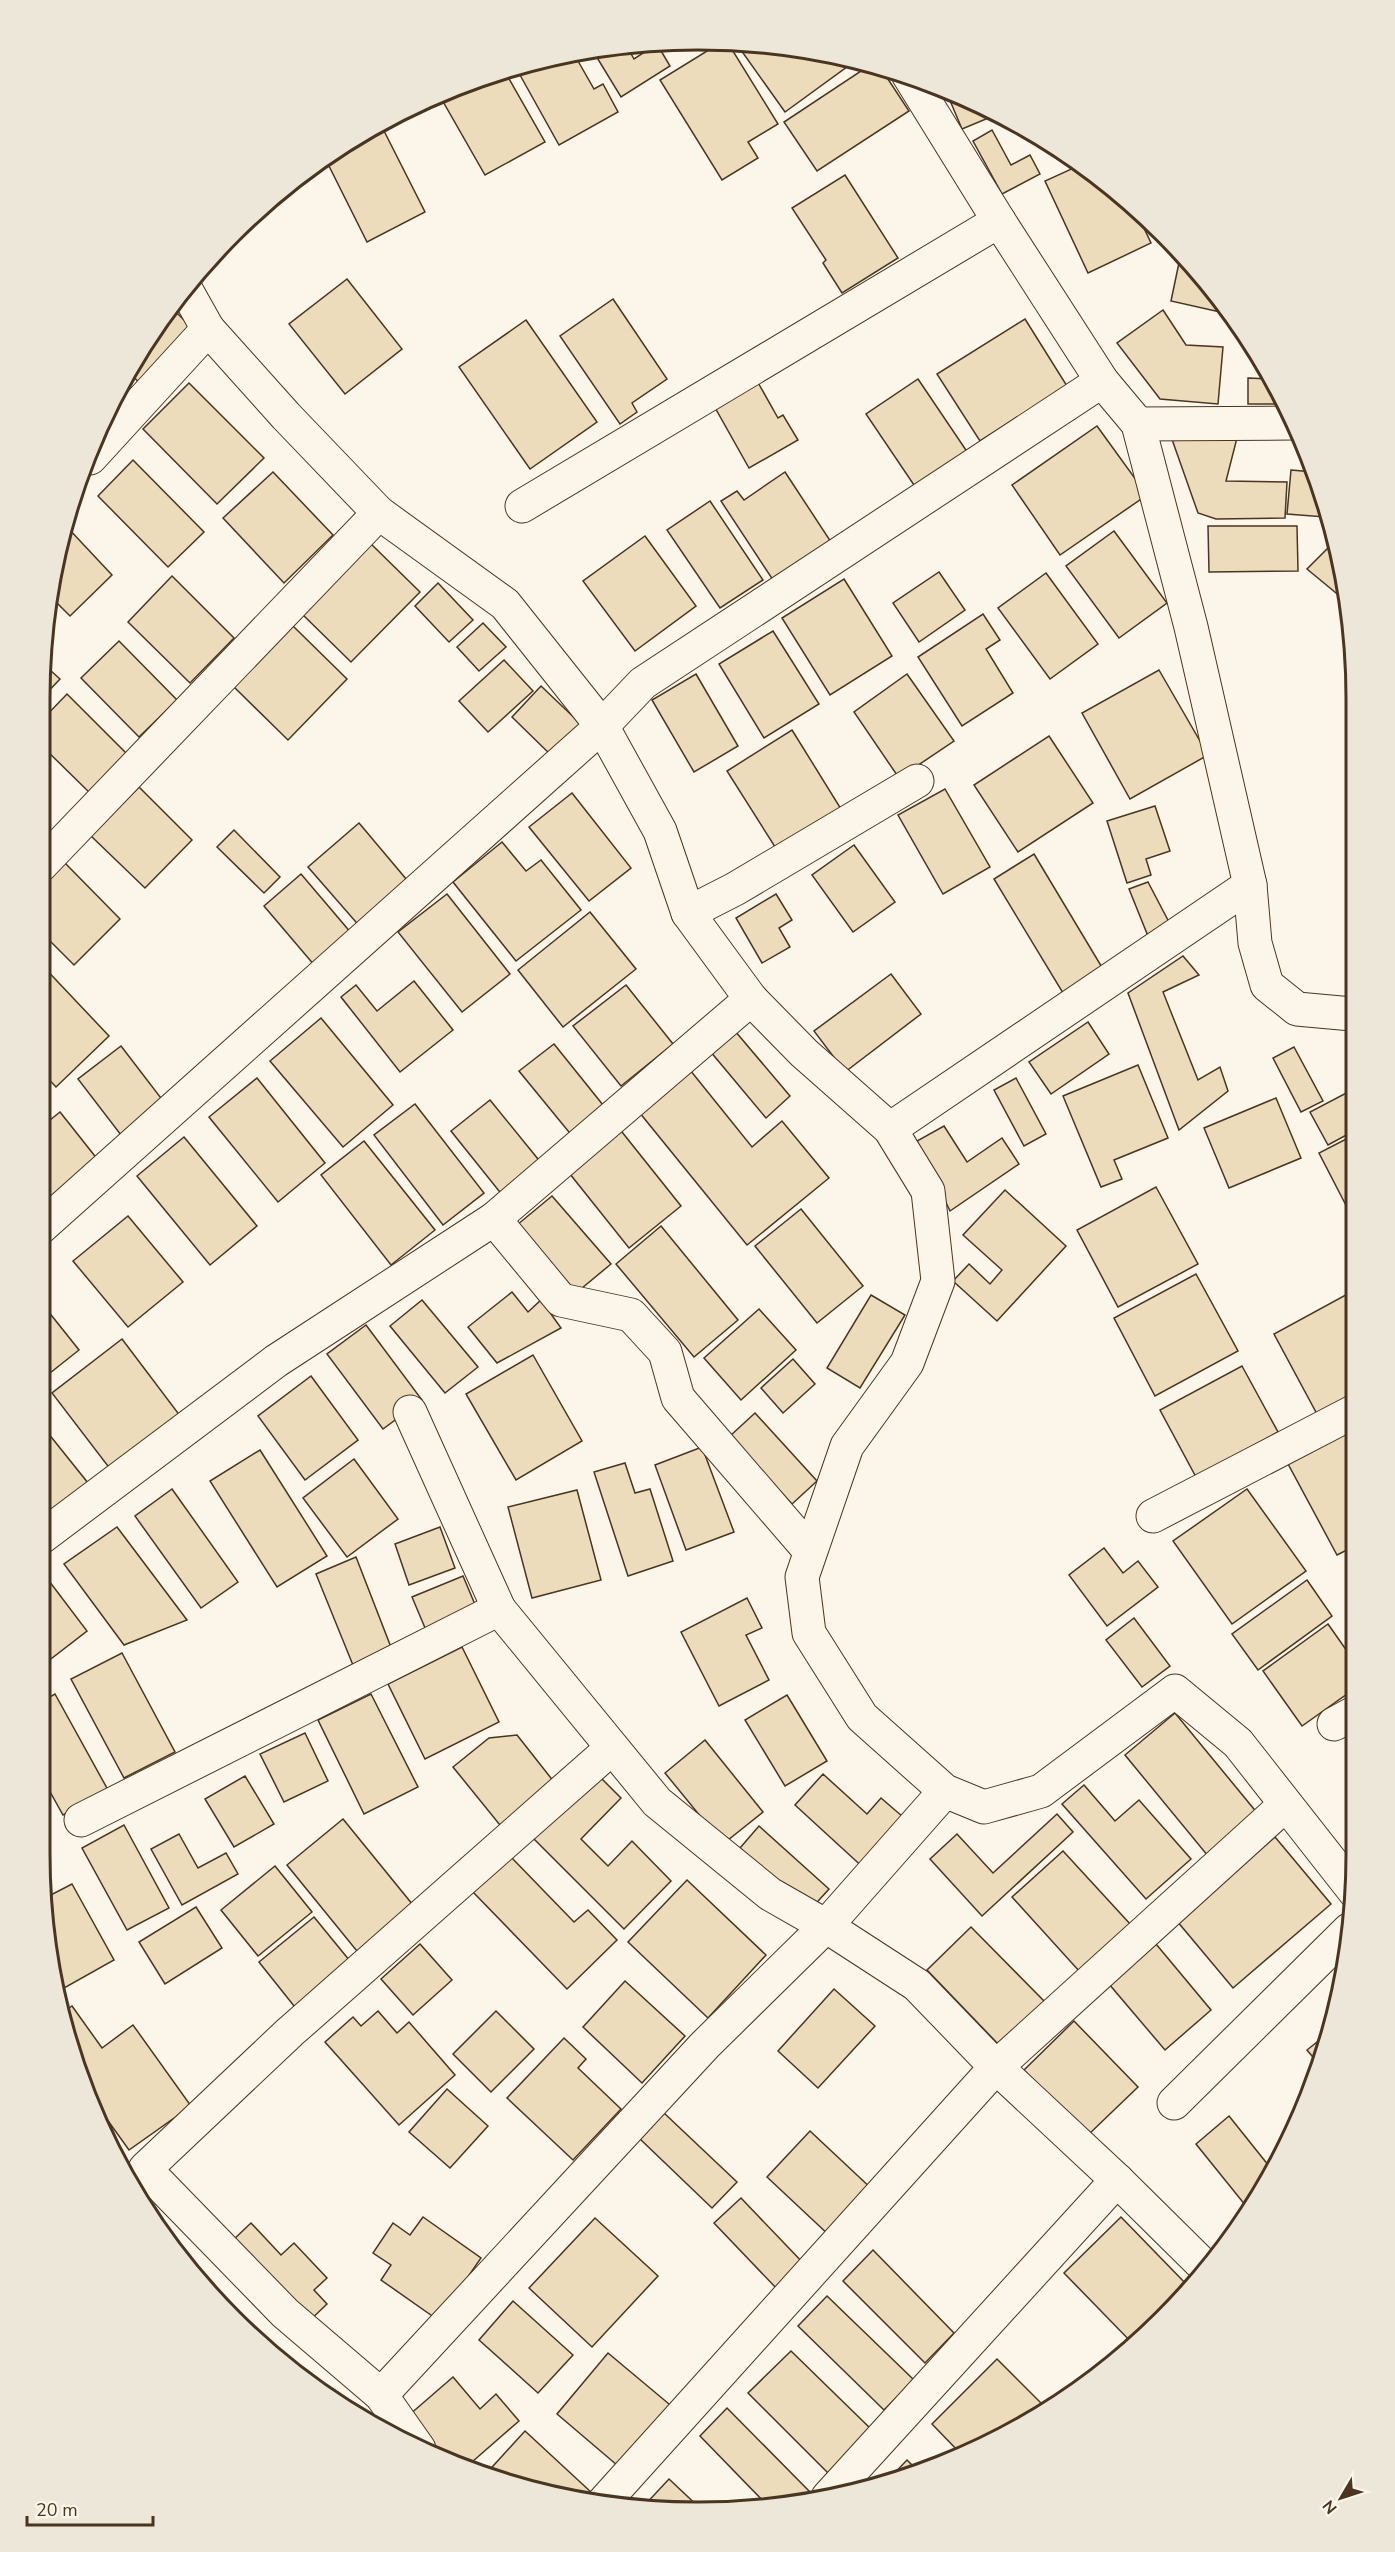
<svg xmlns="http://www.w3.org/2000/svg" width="1395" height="2552" viewBox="0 0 1395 2552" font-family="'Nunito Sans',sans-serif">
<rect width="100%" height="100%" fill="#fbf6e9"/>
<g fill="#ecdcbc" stroke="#4a3520" stroke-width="1.5">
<polygon points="720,43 728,43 778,124 748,142 758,158 722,180 660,80"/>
<polygon points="736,43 783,45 855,61 785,112"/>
<polygon points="657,44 670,66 621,97 593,51 626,45 634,59"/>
<polygon points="574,54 594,89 603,84 618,112 559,145 515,66 527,62"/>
<polygon points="870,65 880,67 909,111 817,171 784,122"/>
<polygon points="504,70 545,142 485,175 441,98 462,86"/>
<polygon points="946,91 998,114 962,129"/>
<polygon points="380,123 425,212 367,242 325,158"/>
<polygon points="992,130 1011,165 1030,155 1040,174 1002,194 973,141"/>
<polygon points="1080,165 1132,203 1151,243 1088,273 1045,181"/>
<polygon points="845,175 898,258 842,293 823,263 826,260 792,208"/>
<polygon points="1180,258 1229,314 1171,301"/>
<polygon points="347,279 402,349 345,394 289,324"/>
<polygon points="613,299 667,379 632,403 637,412 620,424 560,336"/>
<polygon points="171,307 197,333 144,387 126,370"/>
<polygon points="1163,310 1186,345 1223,347 1218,404 1160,399 1117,343"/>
<polygon points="1025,319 1067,386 980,441 937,374"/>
<polygon points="526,320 597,422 530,469 459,367"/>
<polygon points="1248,378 1270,379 1283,404 1248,404"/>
<polygon points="756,379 778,418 783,415 798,440 749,468 713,404"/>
<polygon points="918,379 970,456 918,491 866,414"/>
<polygon points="189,383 264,458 217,504 143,429"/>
<polygon points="1097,426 1147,495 1060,555 1012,485"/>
<polygon points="1168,428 1239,430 1226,481 1287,482 1285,518 1216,519 1198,513"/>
<polygon points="133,460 204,532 168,567 98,496"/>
<polygon points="1291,470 1313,472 1325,517 1287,514"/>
<polygon points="273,472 333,535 284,583 223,518"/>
<polygon points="785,472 831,542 773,580 721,501 737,491 744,500"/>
<polygon points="710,501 763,580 720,608 667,530"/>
<polygon points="1208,526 1297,526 1298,571 1209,572"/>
<polygon points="67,527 112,575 70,616 50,596 61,533"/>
<polygon points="1114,531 1167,603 1119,638 1066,566"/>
<polygon points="645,536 696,606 635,651 583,581"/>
<polygon points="368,541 420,592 351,662 299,611"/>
<polygon points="1332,544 1348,601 1347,602 1307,569"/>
<polygon points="939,572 965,610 919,642 893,603"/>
<polygon points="1046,573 1098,644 1050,679 998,608"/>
<polygon points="172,576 234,638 190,683 128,622"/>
<polygon points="844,579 892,656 830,695 782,618"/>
<polygon points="438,583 473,620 449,642 415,606"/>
<polygon points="983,614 1000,640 986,649 1013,693 962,726 918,657"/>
<polygon points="483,623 506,647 479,671 457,647"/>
<polygon points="293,626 347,679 288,740 234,687"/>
<polygon points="773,631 819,704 764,738 719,664"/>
<polygon points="119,641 177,700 139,737 81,678"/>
<polygon points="504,660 533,691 488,732 459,701"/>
<polygon points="40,661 60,679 40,700"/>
<polygon points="1159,670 1208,755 1130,799 1082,713"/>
<polygon points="696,674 738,746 694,772 652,700"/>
<polygon points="907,674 954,741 899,778 854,712"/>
<polygon points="541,686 585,728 555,759 512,717"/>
<polygon points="67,694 130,757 93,796 40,744 40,722"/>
<polygon points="792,730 841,809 777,850 727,771"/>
<polygon points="1049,736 1093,803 1018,852 974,785"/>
<polygon points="139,787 192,840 145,888 91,836"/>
<polygon points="945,789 990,867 943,894 898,815"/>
<polygon points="572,793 631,868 589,901 529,827"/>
<polygon points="1155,806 1170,851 1146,859 1151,875 1127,883 1107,821"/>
<polygon points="359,823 412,886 362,929 308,867"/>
<polygon points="234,830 280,877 264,893 217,847"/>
<polygon points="502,842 526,871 541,860 581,910 516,961 453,882"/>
<polygon points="854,845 895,902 853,932 812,875"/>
<polygon points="1034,854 1106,974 1066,998 994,879"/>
<polygon points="65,863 120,919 74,965 40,931 40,887"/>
<polygon points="301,874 352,934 315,966 264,906"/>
<polygon points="1148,882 1171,926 1150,941 1129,889"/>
<polygon points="447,894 510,974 462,1012 398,932"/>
<polygon points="776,894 792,920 779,928 790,947 762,963 736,918"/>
<polygon points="590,912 636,969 563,1027 518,970"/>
<polygon points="1183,956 1199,975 1163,992 1198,1080 1220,1067 1228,1091 1179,1130 1128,993"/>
<polygon points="40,963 109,1036 56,1087 40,1070"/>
<polygon points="891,974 921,1014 845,1072 814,1031"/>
<polygon points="414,981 453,1030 400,1072 341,997 356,985 377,1011"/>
<polygon points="626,985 673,1044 621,1086 573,1026"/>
<polygon points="321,1018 393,1105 343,1147 270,1061"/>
<polygon points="1088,1022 1109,1054 1051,1094 1029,1062"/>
<polygon points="735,1031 790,1096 766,1118 710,1051"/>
<polygon points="554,1044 607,1110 573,1137 519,1071"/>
<polygon points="121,1046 164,1102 121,1135 78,1079"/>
<polygon points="1294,1047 1323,1101 1301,1112 1273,1058"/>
<polygon points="686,1065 752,1147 782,1121 829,1178 747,1245 635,1107"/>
<polygon points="1138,1065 1168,1138 1114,1160 1122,1179 1101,1187 1063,1096"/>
<polygon points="257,1078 325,1163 278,1202 209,1117"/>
<polygon points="1016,1078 1046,1134 1024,1146 994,1090"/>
<polygon points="1352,1090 1352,1132 1328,1145 1310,1112"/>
<polygon points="1276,1098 1301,1158 1229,1188 1204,1128"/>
<polygon points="490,1100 542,1164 503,1196 451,1131"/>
<polygon points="415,1104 484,1193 443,1225 374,1135"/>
<polygon points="60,1112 98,1160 40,1206 40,1128"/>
<polygon points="944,1126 967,1162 1002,1138 1019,1164 950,1211 917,1141"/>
<polygon points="618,1127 681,1206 629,1248 566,1169"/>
<polygon points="1352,1136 1352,1217 1319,1153"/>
<polygon points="184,1137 257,1226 210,1265 137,1176"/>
<polygon points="364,1141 435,1230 391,1265 321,1175"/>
<polygon points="1156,1187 1198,1264 1118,1307 1077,1230"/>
<polygon points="1005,1190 1066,1246 997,1321 953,1281 969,1264 990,1284 1002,1270 963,1235"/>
<polygon points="552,1196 611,1264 576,1293 517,1225"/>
<polygon points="801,1209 863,1286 817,1323 755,1246"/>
<polygon points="128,1216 183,1282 128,1327 73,1261"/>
<polygon points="661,1226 738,1320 694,1357 616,1264"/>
<polygon points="1196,1274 1238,1351 1155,1396 1114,1318"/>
<polygon points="1353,1291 1353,1395 1317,1414 1274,1334"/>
<polygon points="512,1292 528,1312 541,1300 561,1328 497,1363 468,1327"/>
<polygon points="871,1295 905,1315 860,1388 827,1368"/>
<polygon points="422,1300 478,1367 445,1393 390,1326"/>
<polygon points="40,1301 79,1350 50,1373 40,1360"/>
<polygon points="759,1309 796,1350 741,1400 704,1358"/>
<polygon points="366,1325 422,1400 383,1429 327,1354"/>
<polygon points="122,1339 184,1421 114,1474 52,1393"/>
<polygon points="533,1355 582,1441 516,1480 466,1394"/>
<polygon points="793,1359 815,1384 783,1413 761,1388"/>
<polygon points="1242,1366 1278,1432 1196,1477 1160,1410"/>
<polygon points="311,1376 358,1440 305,1480 258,1416"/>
<polygon points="755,1413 817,1481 792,1504 730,1436"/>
<polygon points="40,1423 88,1483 39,1523"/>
<polygon points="1353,1428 1353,1547 1337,1555 1287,1462"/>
<polygon points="702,1447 734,1532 686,1550 655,1465"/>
<polygon points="260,1450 327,1556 277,1587 210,1481"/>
<polygon points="354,1459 398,1519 347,1557 303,1498"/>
<polygon points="625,1463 635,1493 650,1489 673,1561 628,1576 594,1472"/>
<polygon points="172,1489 238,1582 201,1608 135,1516"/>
<polygon points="1247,1489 1306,1571 1232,1624 1173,1541"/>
<polygon points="577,1490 601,1580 532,1598 508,1507"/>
<polygon points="117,1527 187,1620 124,1645 64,1564"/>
<polygon points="440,1527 455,1568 409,1585 395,1544"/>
<polygon points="1104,1548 1123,1573 1138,1561 1158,1587 1107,1626 1069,1575"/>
<polygon points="356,1557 394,1655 357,1675 316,1574"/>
<polygon points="40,1569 87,1631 43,1665 39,1660"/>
<polygon points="463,1576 479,1614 428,1635 412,1597"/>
<polygon points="1307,1580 1332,1616 1258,1670 1232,1634"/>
<polygon points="747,1598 762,1628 746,1635 769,1680 719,1706 681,1632"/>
<polygon points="1134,1618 1170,1666 1142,1687 1106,1640"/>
<polygon points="1328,1624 1354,1661 1354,1689 1302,1726 1263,1671"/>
<polygon points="462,1647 499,1722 425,1759 388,1684"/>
<polygon points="122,1653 175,1752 124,1778 71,1679"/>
<polygon points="55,1694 108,1790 63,1815 39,1772 39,1703"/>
<polygon points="371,1694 418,1787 364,1814 318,1720"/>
<polygon points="787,1695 827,1761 785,1786 745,1720"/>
<polygon points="1175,1713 1258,1814 1208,1856 1125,1755"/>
<polygon points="305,1733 328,1781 284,1802 260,1754"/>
<polygon points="517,1735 558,1787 504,1830 453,1767 489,1738"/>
<polygon points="705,1740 763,1812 723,1844 665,1773"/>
<polygon points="596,1773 621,1798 581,1839 608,1866 632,1841 671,1881 624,1929 532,1837"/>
<polygon points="823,1774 867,1814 881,1798 910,1823 867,1871 795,1805"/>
<polygon points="245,1776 274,1824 234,1847 205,1799"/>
<polygon points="1084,1785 1115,1821 1139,1800 1191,1859 1146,1899 1062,1804"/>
<polygon points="1057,1814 1073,1832 982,1916 930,1859 957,1834 993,1873"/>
<polygon points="343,1819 417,1910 361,1956 287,1865"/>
<polygon points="124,1825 169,1908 127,1930 82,1848"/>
<polygon points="759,1826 829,1889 810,1910 740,1848"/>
<polygon points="179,1834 198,1868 226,1853 238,1874 182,1905 151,1849"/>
<polygon points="1275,1837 1331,1904 1233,1988 1177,1921"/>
<polygon points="1063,1851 1131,1925 1080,1972 1012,1897"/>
<polygon points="510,1856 574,1922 588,1910 617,1940 567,1989 473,1892"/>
<polygon points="275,1866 312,1912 258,1956 221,1910"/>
<polygon points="687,1880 766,1955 708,2018 628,1942"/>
<polygon points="72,1884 114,1960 57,1992 51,1981 43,1899"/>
<polygon points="196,1907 222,1948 165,1984 139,1942"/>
<polygon points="314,1917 354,1966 298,2011 259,1962"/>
<polygon points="971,1927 1045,2002 1000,2046 927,1970"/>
<polygon points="420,1944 452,1980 413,2015 381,1979"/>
<polygon points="1156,1944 1211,2010 1165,2050 1109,1984"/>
<polygon points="625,1981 685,2036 642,2083 583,2027"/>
<polygon points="834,1989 875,2026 818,2088 778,2051"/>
<polygon points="72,2006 102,2048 133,2025 191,2106 129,2150 83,2086 74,2066 60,2014"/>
<polygon points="378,2011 397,2033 409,2022 455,2075 399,2125 325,2042 353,2017 361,2026"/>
<polygon points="496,2011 534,2049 491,2092 453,2054"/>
<polygon points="1074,2021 1138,2087 1087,2136 1024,2070"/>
<polygon points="1332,2030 1318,2063 1307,2050"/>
<polygon points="564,2038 586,2059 578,2068 621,2109 573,2160 507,2098"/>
<polygon points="447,2089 488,2126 450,2168 409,2132"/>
<polygon points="664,2113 737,2182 712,2208 639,2138"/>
<polygon points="1229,2116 1273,2171 1268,2183 1250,2211 1196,2144"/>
<polygon points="810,2131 874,2191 831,2237 767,2177"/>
<polygon points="741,2198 806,2266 779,2291 714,2223"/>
<polygon points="423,2217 481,2258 438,2320 381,2280 391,2265 373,2253 393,2223 410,2235"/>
<polygon points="1121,2217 1190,2288 1135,2346 1064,2273"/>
<polygon points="595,2218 658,2276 592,2347 529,2288"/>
<polygon points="251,2223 281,2255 294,2243 327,2278 314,2290 327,2304 307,2323 231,2242"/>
<polygon points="873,2250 954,2333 925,2363 843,2281"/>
<polygon points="827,2296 914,2380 884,2410 798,2326"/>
<polygon points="513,2301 573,2355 538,2393 479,2340"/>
<polygon points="791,2351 872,2430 828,2473 748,2393"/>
<polygon points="608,2353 675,2409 624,2471 557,2414"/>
<polygon points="997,2359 1048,2410 963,2456 932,2424"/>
<polygon points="453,2377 480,2409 496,2394 519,2421 464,2469 450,2464 408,2416"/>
<polygon points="727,2408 810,2492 801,2502 769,2507 700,2436"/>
<polygon points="525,2431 592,2493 586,2500 527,2491 484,2476"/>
<polygon points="907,2460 920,2473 882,2486"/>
<polygon points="669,2479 704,2512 641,2509"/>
</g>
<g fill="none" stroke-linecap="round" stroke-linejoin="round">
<defs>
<g id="minor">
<polyline points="908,74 999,221 1102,381 1138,424 1191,627 1250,885 1255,943 1267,985 1297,1009 1352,1014"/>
<polyline points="185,288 208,329 286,416 379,513 505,604 602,726 643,683 1102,381"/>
<polyline points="1138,424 1294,423"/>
<polyline points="90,458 208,329"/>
<polyline points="522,506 999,221"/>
<polyline points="40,866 379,513"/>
<polyline points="688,913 735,889 917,781"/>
<polyline points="890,1129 1250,885"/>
<polyline points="494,1219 561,1300 631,1315 665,1352 678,1398 810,1551"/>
<polyline points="40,1228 602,726 660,831 688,913 751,999 804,1053 890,1129 928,1191 938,1281 907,1363 847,1446 802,1577 809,1633 862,1717 945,1791 984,1807 1041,1791 1175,1691 1238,1743 1355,1892"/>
<polyline points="410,1412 499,1609 657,1802 770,1894 826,1926 917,1985 996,2067 1117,2180 1207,2269"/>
<polyline points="1153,1516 1353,1412"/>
<polyline points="39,1539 276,1361 494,1219 751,999"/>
<polyline points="1334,1724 1354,1713"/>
<polyline points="81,1820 499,1609"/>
<polyline points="1174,2103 1349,1930"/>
<polyline points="381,2395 705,2045 826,1926 945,1791"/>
<polyline points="419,2449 381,2395 285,2313 145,2169 290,2032 612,1748"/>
<polyline points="828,2497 1117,2180"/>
<polyline points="603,2503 996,2067 1285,1805"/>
</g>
</defs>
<use href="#minor" stroke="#4a3520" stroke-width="35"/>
<use href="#minor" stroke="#fbf6e9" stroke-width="33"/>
</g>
<path d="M0 0H1395V2552H0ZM698 50H698A648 648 0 0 1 1346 698V1854A648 648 0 0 1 698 2502H698A648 648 0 0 1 50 1854V698A648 648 0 0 1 698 50Z" fill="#ede7d9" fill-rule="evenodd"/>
<path fill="none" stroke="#4a3520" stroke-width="3" d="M698 50H698A648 648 0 0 1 1346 698V1854A648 648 0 0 1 698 2502H698A648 648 0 0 1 50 1854V698A648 648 0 0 1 698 50Z"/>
<g transform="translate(1341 2498) rotate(231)" stroke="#fbf6e9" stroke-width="4.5" paint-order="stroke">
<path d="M0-4.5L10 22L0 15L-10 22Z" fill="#4a3520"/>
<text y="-9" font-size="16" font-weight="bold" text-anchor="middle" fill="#4a3520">N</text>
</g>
<path d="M27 2516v9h126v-9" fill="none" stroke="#4a3520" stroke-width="3"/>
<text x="36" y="2516" font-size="18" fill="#4a3520" stroke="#fbf6e9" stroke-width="4.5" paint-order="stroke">20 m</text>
</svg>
